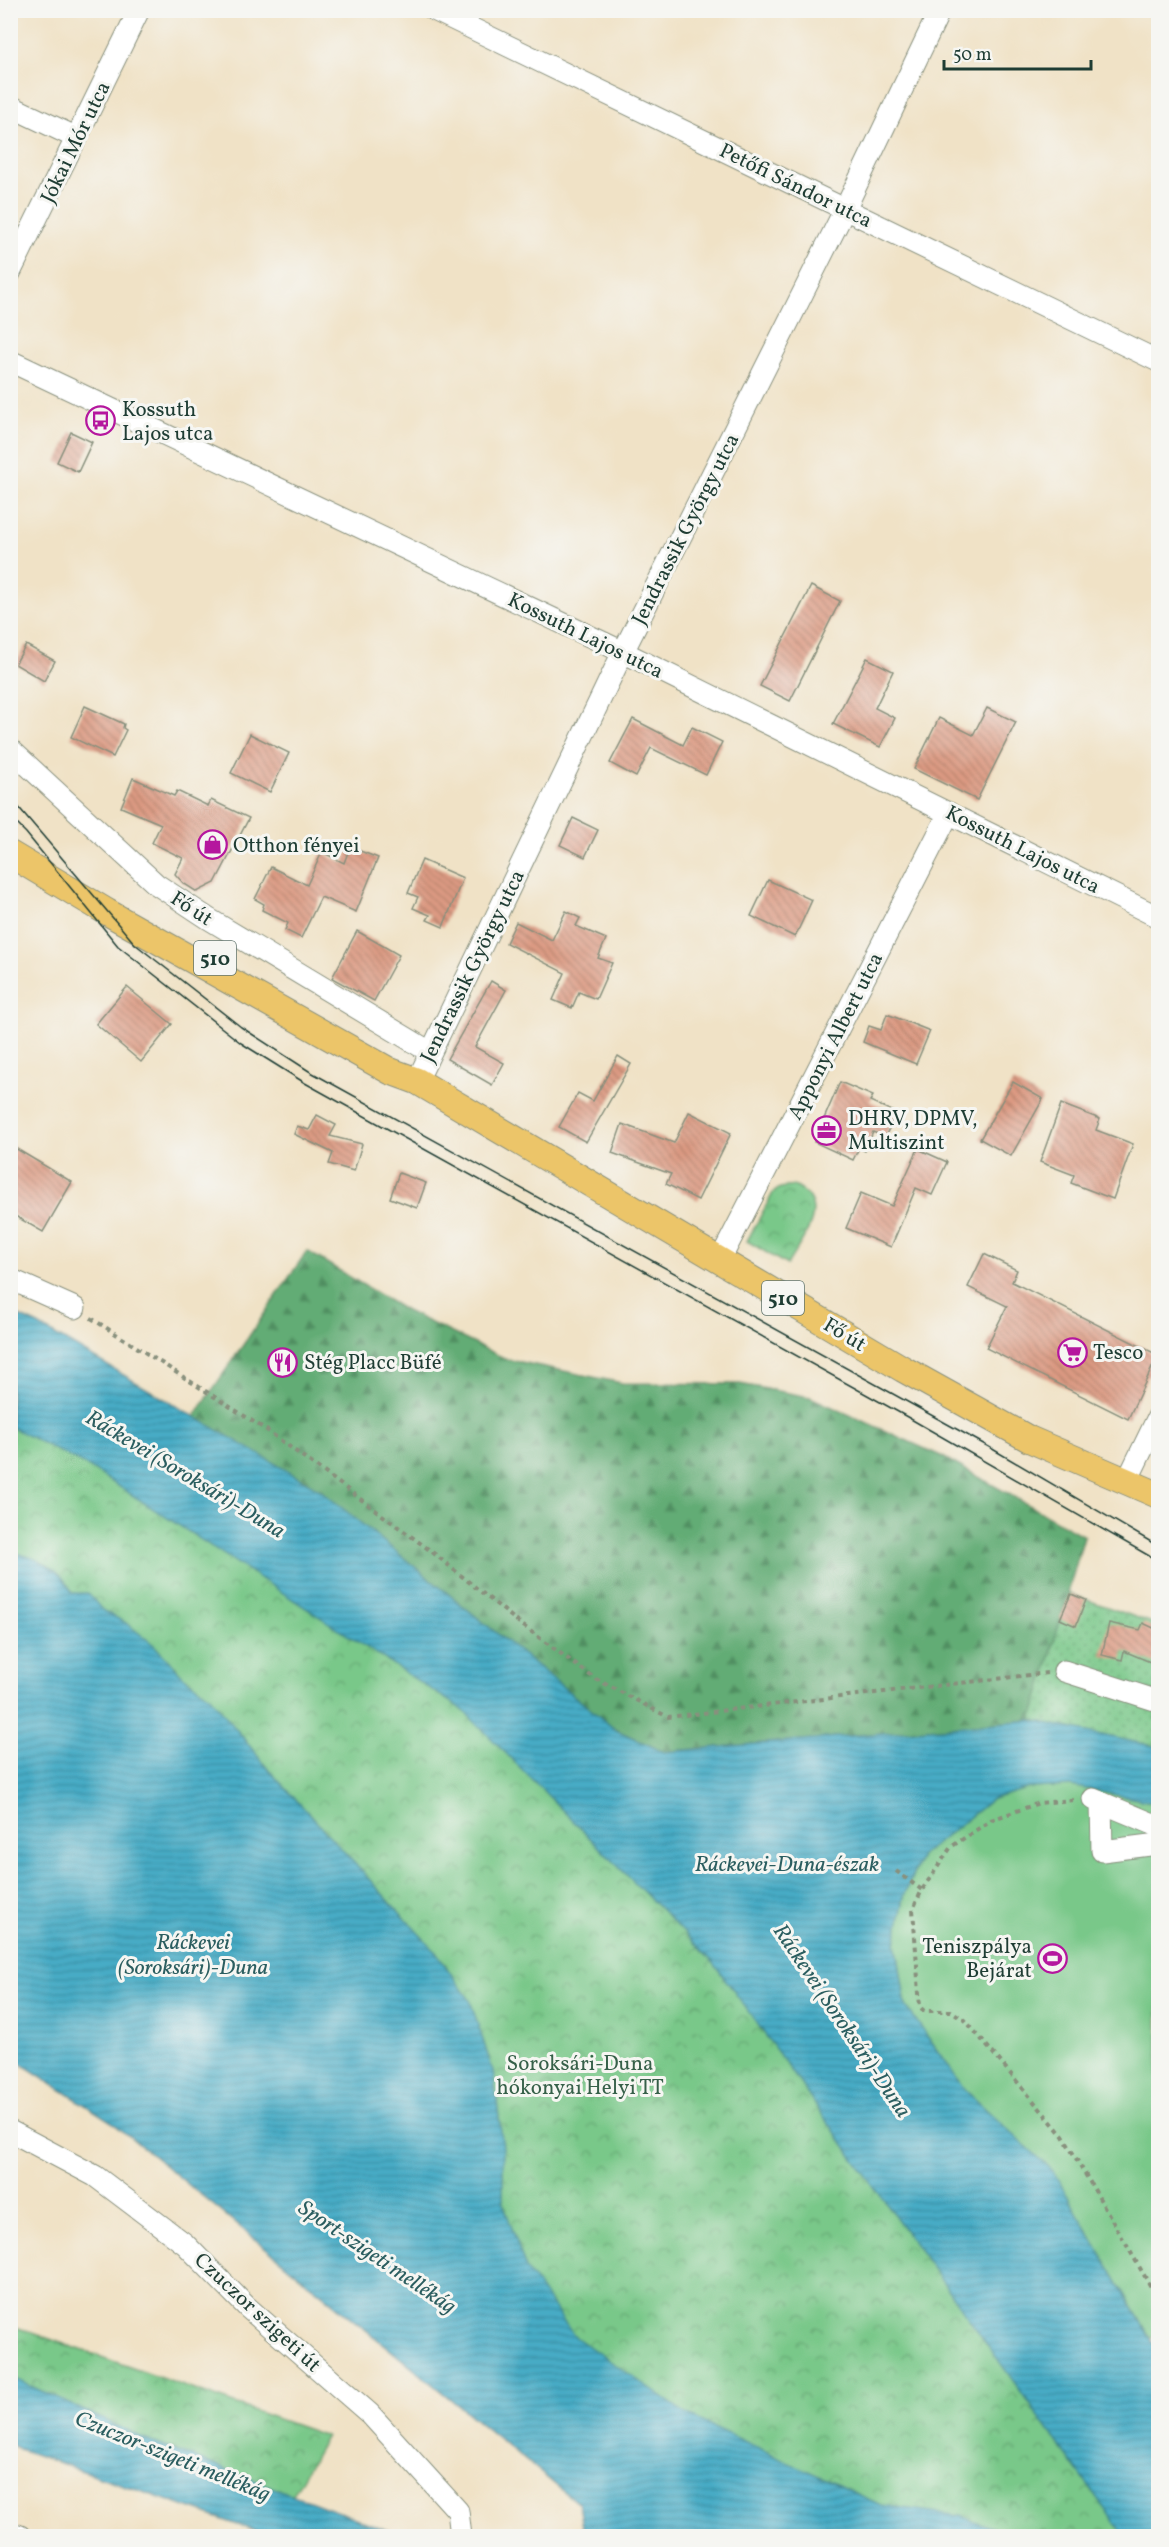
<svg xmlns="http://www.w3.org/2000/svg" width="1169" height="2547" viewBox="0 0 1169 2547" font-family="Vollkorn,serif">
<defs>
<pattern id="forest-firs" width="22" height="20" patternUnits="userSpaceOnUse" patternTransform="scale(1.5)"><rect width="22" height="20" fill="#62ac75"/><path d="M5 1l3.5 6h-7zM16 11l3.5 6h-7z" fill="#508d61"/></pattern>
<pattern id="park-crowns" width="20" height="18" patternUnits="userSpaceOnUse" patternTransform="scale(1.5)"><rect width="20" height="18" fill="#79c889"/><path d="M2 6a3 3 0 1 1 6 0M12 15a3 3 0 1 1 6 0" fill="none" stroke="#63a471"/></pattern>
<pattern id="garden-dots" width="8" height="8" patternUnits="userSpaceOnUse" patternTransform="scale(1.5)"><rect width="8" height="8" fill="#79c889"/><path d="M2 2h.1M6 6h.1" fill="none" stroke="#63a471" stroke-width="1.8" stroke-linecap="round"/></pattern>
<pattern id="water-rules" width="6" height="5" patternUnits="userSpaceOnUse" patternTransform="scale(1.5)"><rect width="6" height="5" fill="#46acc6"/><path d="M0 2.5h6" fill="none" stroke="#3a8da2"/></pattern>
<pattern id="building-back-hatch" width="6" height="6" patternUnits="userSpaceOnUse" patternTransform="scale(1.5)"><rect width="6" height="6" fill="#dc9a82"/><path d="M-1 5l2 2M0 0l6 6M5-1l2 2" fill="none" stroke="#b27f6b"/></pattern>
</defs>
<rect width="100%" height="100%" fill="#f6f6f2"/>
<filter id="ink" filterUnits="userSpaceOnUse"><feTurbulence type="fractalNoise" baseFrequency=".0167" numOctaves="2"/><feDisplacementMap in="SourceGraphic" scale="12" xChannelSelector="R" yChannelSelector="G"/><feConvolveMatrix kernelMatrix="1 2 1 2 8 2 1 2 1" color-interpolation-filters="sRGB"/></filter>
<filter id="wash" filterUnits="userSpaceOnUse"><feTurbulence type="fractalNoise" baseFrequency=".008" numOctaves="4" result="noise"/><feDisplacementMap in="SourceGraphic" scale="24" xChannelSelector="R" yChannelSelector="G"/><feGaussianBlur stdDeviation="1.35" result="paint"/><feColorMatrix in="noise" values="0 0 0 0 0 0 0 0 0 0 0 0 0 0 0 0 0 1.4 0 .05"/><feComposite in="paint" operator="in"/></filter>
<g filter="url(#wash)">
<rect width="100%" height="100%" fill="#f0e2c6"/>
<polygon fill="url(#forest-firs)" stroke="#407454" stroke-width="1.5" points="307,1251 406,1311 506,1359 622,1383 740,1384 810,1397 941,1456 1084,1536 1032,1720 664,1752 616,1730 194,1417"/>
<g fill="url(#park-crowns)" stroke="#4c825e" stroke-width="1.5">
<path d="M 794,1186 C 833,1204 802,1239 787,1265 L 747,1241 L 773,1193 L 780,1188 Z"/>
<polygon points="10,1312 38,1325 320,1490 616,1730 664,1752 1032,1720 1158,1747 1158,1803 1071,1786 1151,2339 1158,2351 1158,2536 574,2536 583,2526 579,2504 112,2122 11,2057"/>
<polygon points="10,2325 326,2436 292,2496 403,2536 270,2536 11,2446"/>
</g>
<polygon fill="url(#garden-dots)" stroke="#4c825e" stroke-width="1.5" points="1068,1593 1158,1625 1158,1747 1032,1720"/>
<polygon fill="#79c889" stroke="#4c825e" stroke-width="1.5" points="1071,1786 1158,1803 1158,2334 1151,2339 1053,2172 964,2089 906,2006 896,1943 904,1896 921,1856 992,1799 1029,1788"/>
<g fill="url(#water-rules)" stroke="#32747d" stroke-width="1.5">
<polygon points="10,1312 38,1325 320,1490 616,1730 664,1752 1032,1720 1158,1747 1158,1803 1071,1786 1029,1788 992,1799 921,1856 904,1896 896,1943 906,2006 964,2089 1053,2171 1158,2351 1158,2536 1122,2536 1118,2527 713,1962 463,1710 89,1467 11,1427"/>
<path d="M 11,1552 C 34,1556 63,1569 72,1593 L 88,1593 L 102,1610 L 126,1623 L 154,1645 L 184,1677 L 209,1695 L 268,1769 L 435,1951 L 470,2000 L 493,2071 L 503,2147 L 503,2202 L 526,2269 L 574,2336 L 688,2415 L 881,2505 L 961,2516 L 1015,2536 L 574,2536 L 583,2526 L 579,2504 L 112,2122 L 11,2057 Z"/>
<polygon points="11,2377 152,2442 403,2536 270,2536 11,2446"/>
</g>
<g id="blocks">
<g fill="url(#building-back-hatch)">
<polygon points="71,432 92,442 78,472 57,462"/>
<polygon points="811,586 840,601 790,701 760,686"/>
<polygon points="26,645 55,661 44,681 15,664"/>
<polygon points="867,658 893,671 875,708 895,718 880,747 833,724"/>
<polygon points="85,706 124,724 123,728 126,730 113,757 71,737"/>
<polygon points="987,708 1016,722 977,800 914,769 939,718 973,735"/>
<polygon points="633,719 683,745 692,727 722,742 706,775 651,748 636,777 610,763"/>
<polygon points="250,734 289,753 270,792 231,773"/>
<polygon points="133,778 174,796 177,791 208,806 211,800 249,818 215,883 197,892 183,883 175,874 183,858 152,843 161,824 121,807"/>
<polygon points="573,818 598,830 585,857 560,845"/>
<polygon points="350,847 378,858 356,912 321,897 301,938 285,930 288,923 262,910 264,904 255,899 271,867 307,885 322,852 344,863"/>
<polygon points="422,860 463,878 443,927 427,920 430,915 413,908 418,897 408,893"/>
<polygon points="768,880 812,900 795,937 751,916"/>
<polygon points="566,911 580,918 576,926 606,939 598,958 612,963 596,999 579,992 572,1008 553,1000 565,973 506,943 516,922 552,940"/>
<polygon points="357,931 399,955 374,1001 332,978"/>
<polygon points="491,981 506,990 475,1047 504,1063 492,1085 447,1059"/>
<polygon points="127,987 172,1024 141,1062 96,1024"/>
<polygon points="887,1014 930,1031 916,1064 863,1042 869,1026 881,1030"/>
<polygon points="618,1056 631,1064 586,1142 559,1127 578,1093 593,1101"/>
<polygon points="840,1082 873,1096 870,1101 896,1113 885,1137 873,1132 865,1151 859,1148 853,1160 814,1142"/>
<polygon points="1013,1082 1043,1099 1011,1156 980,1139"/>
<polygon points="1061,1104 1100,1119 1096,1130 1133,1144 1113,1199 1071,1183 1074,1175 1040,1162"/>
<polygon points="689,1112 731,1133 698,1200 666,1184 671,1174 612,1153 622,1124 674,1143"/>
<polygon points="317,1115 336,1125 330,1136 362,1144 354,1171 329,1164 333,1153 294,1134 297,1126 309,1130"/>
<polygon points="10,1145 72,1182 43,1232 10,1213"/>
<polygon points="918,1149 947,1162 932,1195 916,1188 891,1247 846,1228 861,1193 892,1206"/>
<polygon points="399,1173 426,1183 417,1208 390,1198"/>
<polygon points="984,1254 1017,1270 1012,1282 1158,1355 1128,1419 986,1348 1007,1306 968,1287"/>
<polygon points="1071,1594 1086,1600 1076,1626 1060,1619"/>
<polygon points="1109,1623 1140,1630 1143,1623 1158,1630 1158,1656 1155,1664 1124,1651 1122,1660 1102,1655"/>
</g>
</g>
</g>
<g filter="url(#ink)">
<use href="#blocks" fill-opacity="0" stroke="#88907d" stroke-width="1.5"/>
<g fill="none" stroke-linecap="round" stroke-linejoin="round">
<defs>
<g id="minor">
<polyline points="434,10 1158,361"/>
<polyline points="10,106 77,138"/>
<polyline points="10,273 139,10"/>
<polyline points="10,361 623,652 1158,917"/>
<polyline points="10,749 156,884 209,919 430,1052"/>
<polyline points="417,1081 623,652 845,209 940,10"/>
<polyline points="720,1260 949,813"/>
<polyline points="10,1279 75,1308"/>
<polyline points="1126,1483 1158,1417"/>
<polyline points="1064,1671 1158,1701"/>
<polyline points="1093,1799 1158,1826"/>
<polyline points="1101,1802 1102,1851 1158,1844"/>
<polyline points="10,2131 95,2176 185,2244 247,2307 370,2414 458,2511 461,2536"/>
<polyline points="10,2532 20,2536"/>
</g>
<polyline id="major" points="10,854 107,912 390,1071 417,1081 903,1369 1029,1439 1158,1495"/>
</defs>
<use href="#minor" stroke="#88907d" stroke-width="23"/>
<use href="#major" stroke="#88907d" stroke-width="28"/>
<g stroke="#88907d" stroke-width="4" stroke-dasharray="4.5 4.5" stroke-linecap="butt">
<polyline points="91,1318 268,1431 431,1551 518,1622 594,1678 668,1717 1047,1673"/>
<polyline points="1073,1800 1039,1803 991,1820 951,1847 922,1890 913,1909 920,2007 924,2011 951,2011 965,2020 1063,2136 1158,2299"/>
<polyline points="896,1871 922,1890"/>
</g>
<use href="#minor" stroke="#fff" stroke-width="21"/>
<use href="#major" stroke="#ecc569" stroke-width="26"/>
<g stroke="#1f3d34" stroke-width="1.5">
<polyline points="10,797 135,944 241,1027 309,1071 989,1447 1158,1546"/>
<polyline points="10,817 26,833 118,946 241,1043 305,1083 909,1418 1158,1561"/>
</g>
</g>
</g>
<defs>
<symbol id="bus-ring" viewBox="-11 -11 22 22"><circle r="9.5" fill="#f6f6f2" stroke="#b5179e" stroke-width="1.5"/><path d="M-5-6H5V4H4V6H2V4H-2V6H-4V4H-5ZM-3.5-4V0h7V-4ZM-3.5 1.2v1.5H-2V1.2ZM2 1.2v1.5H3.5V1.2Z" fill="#b5179e"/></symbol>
<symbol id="shop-ring" viewBox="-11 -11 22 22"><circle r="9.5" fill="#f6f6f2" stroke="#b5179e" stroke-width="1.5"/><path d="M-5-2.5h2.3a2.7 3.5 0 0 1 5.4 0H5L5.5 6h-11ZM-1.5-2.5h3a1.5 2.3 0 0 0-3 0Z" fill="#b5179e"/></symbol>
<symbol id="office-ring" viewBox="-11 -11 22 22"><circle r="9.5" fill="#f6f6f2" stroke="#b5179e" stroke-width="1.5"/><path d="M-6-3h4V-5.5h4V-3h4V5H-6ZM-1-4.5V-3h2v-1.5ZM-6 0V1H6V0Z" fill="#b5179e"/></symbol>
<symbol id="supermarket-ring" viewBox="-11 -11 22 22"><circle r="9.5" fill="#f6f6f2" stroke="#b5179e" stroke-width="1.5"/><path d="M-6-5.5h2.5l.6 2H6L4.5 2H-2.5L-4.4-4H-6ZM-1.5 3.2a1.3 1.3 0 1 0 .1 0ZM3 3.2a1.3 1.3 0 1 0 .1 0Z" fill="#b5179e"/></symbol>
<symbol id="restaurant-ring" viewBox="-11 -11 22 22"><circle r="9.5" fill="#f6f6f2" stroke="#b5179e" stroke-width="1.5"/><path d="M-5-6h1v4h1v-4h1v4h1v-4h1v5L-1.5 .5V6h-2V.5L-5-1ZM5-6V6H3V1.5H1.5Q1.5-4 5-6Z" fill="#b5179e"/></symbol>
<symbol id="stadium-ring" viewBox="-11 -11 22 22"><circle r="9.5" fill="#f6f6f2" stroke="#b5179e" stroke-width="1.5"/><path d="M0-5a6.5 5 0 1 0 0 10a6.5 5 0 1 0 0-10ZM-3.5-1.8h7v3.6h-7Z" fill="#b5179e"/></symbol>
</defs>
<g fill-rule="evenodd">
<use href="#bus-ring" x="84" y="404" width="33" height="33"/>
<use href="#shop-ring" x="196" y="828" width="33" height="33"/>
<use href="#office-ring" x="810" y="1114" width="33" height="33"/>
<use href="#supermarket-ring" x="1056" y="1336" width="33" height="33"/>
<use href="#restaurant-ring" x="266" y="1346" width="33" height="33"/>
<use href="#stadium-ring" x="1036" y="1942" width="33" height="33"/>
</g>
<g text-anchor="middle" stroke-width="6" stroke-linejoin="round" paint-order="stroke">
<g fill="#f6f6f2" stroke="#60746d" stroke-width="1.5">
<rect x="194" y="941" width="42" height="34" rx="4.5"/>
<rect x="762" y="1281" width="42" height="34" rx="4.5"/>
</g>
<g font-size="20" font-weight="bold" fill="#1f3d34">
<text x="215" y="965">510</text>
<text x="783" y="1305">510</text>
</g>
<g font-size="21" fill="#1f3d34" stroke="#f6f6f2">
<text transform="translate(75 142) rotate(-64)" y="7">Jókai Mór utca</text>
<text transform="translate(796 185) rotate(26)" y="7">Petőfi Sándor utca</text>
<text transform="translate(685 529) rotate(-63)" y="7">Jendrassik György utca</text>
<text transform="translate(586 635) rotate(26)" y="7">Kossuth Lajos utca</text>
<text transform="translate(1023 849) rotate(27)" y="7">Kossuth Lajos utca</text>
<text transform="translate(192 908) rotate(33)" y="7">Fő út</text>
<text transform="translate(472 966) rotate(-64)" y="7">Jendrassik György utca</text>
<text transform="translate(835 1036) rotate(-63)" y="7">Apponyi Albert utca</text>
<text transform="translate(845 1334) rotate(31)" y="7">Fő út</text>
<text transform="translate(258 2312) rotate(43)" y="7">Czuczor szigeti út</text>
</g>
<g font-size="21" fill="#1f3d34" stroke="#f6f6f2" text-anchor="start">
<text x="122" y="416">Kossuth<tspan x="122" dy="24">Lajos utca</tspan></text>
<text x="233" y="852">Otthon fényei</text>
<text x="848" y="1125">DHRV, DPMV,<tspan x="848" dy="24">Multiszint</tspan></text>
<text x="1093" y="1359">Tesco</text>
<text x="304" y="1369">Stég Placc Büfé</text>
<text x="1032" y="1953" text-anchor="end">Teniszpálya<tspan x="1032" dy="24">Bejárat</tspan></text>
</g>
<g font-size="21" fill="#366049" stroke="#f6f6f2">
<text x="580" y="2070">Soroksári-Duna<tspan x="580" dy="24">hókonyai Helyi TT</tspan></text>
</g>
<g font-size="22" font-style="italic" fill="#2b5e60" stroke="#f6f6f2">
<text transform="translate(186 1473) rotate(31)" y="8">Ráckevei (Soroksári)-Duna</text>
<text x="787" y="1871">Ráckevei-Duna-észak</text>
<text x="193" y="1949">Ráckevei<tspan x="193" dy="25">(Soroksári)-Duna</tspan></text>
<text transform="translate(843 2020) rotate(56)" y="8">Ráckevei (Soroksári)-Duna</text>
<text transform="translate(378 2256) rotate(34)" y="8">Sport-szigeti mellékág</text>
<text transform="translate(173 2455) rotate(22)" y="8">Czuczor-szigeti mellékág</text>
</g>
</g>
<rect width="1169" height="2547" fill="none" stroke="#f6f6f2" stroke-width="36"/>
<path d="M944 60v9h147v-9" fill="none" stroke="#1f3d34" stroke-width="3"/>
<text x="953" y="60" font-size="18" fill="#1f3d34" stroke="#f6f6f2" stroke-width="4.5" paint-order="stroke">50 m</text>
</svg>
